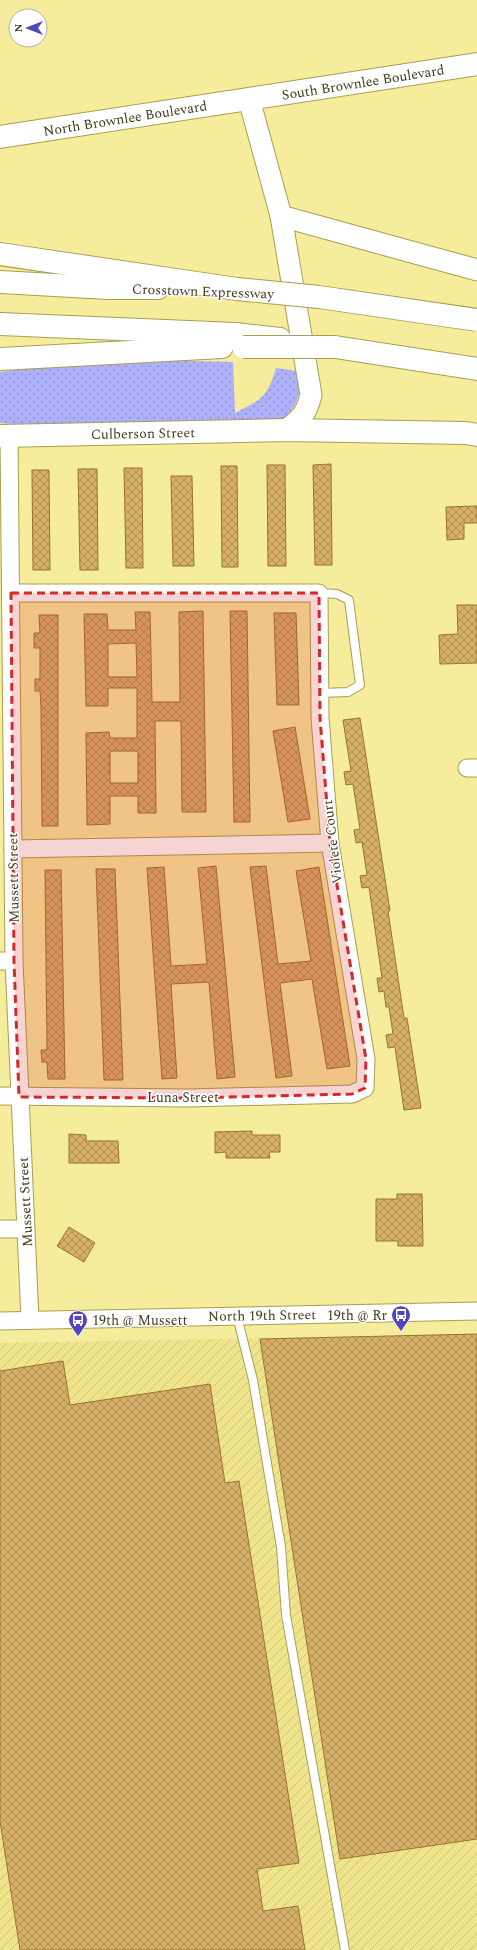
<svg xmlns="http://www.w3.org/2000/svg" width="477" height="1950" viewBox="0 0 477 1950" font-family="Spectral,serif">
<defs>
<pattern id="industrial-furrows" width="10" height="10" patternUnits="userSpaceOnUse"><rect width="10" height="10" fill="#efe48c"/><path d="M-1 1l2-2M0 10L10 0M9 11l2-2" fill="none" stroke="#cec478"/></pattern>
<pattern id="grass-dots" width="8" height="8" patternUnits="userSpaceOnUse"><rect width="8" height="8" fill="#aeb0fb"/><path d="M2 2h.1M6 6h.1" fill="none" stroke="#8f90ca" stroke-width="1.8" stroke-linecap="round"/></pattern>
<pattern id="building-cross-hatch" width="8" height="8" patternUnits="userSpaceOnUse"><rect width="8" height="8" fill="#d6b069"/><path d="M0 0l8 8M0 8l8-8" fill="none" stroke="#af9056"/></pattern>
</defs>
<rect width="100%" height="100%" fill="#f5ec9c"/>
<polygon fill="url(#industrial-furrows)" points="477,1334 477,1950 0,1950 0,1343"/>
<path fill="url(#grass-dots)" d="M 149,360 L 233,362 L 235,413 C 261,400 268,397 276,368 L 297,371 C 302,394 299,403 283,420 L 37,426 L 0,423 L 0,372 L 30,368 Z"/>
<g fill="url(#building-cross-hatch)" stroke="#98742c" fill-rule="evenodd">
<polygon points="331,464 332,565 315,565 313,465"/>
<polygon points="267,465 285,465 286,566 268,566"/>
<polygon points="221,466 237,466 238,567 222,567"/>
<polygon points="124,468 142,468 143,568 126,568"/>
<polygon points="78,469 97,469 98,570 80,570"/>
<polygon points="32,470 49,470 50,570 33,570"/>
<polygon points="171,476 192,476 194,566 173,566"/>
<polygon points="477,506 477,523 464,523 464,539 447,540 446,507"/>
<polygon points="457,605 477,605 477,663 440,664 439,635 458,634"/>
<path d="M 203,611 L 206,812 L 182,812 L 181,721 L 155,721 L 156,813 L 138,813 L 138,796 L 110,796 L 110,824 L 87,825 L 86,733 L 109,732 L 110,738 L 137,738 L 137,688 L 108,688 L 108,706 L 86,706 L 84,614 L 107,614 L 108,630 L 136,630 L 135,612 L 150,612 L 152,702 L 180,702 L 179,612 ZM 136,643 L 137,677 L 108,677 L 108,644 ZM 110,751 L 138,751 L 138,783 L 110,783 Z"/>
<polygon points="230,611 247,611 250,822 234,822"/>
<polygon points="274,613 296,613 299,705 277,705"/>
<polygon points="39,615 58,615 58,826 42,826 41,708 40,691 35,691 35,679 40,679 40,648 34,648 34,633 40,633"/>
<polygon points="360,718 390,911 388,911 404,1018 407,1018 421,1108 404,1110 395,1047 388,1048 386,1035 393,1034 389,1007 386,1007 384,991 379,992 377,978 382,978 369,887 362,888 360,876 367,875 362,842 356,843 354,830 360,829 353,784 346,785 344,772 351,771 343,720"/>
<polygon points="295,727 310,819 288,822 273,731"/>
<polygon points="216,866 235,1077 217,1079 209,982 171,984 177,1078 162,1079 147,868 164,867 171,966 207,964 198,868"/>
<polygon points="266,866 278,964 311,961 296,871 319,867 350,1066 327,1069 312,979 280,983 292,1076 276,1078 250,867"/>
<polygon points="96,869 115,869 123,1080 104,1080"/>
<polygon points="45,870 61,870 65,1079 48,1079 47,1062 42,1062 41,1050 47,1050"/>
<polygon points="252,1131 252,1135 280,1135 280,1152 269,1152 270,1158 226,1158 226,1152 215,1153 215,1132"/>
<polygon points="69,1134 86,1135 86,1141 118,1141 119,1163 69,1163"/>
<polygon points="397,1194 422,1194 423,1246 398,1246 398,1241 376,1241 376,1199 397,1199"/>
<polygon points="69,1227 95,1243 84,1262 57,1246"/>
<polygon points="477,1334 477,1839 340,1859 260,1339"/>
<polygon points="63,1361 70,1405 210,1384 225,1483 239,1481 299,1863 257,1869 263,1911 298,1906 305,1950 20,1950 0,1821 0,1371"/>
</g>
<g fill="none" stroke-linecap="round" stroke-linejoin="round">
<defs>
<g id="service">
<polyline points="319,593 337,594 349,600 360,685 348,692 320,693"/>
<polyline points="237,1316 253,1380 281,1547 286,1615 345,1950"/>
</g>
<g id="minor">
<polyline points="9,435 14,961 30,1320"/>
<polyline points="467,768 477,768"/>
<polyline points="13,849 330,843"/>
<polyline points="0,961 14,961"/>
<polyline points="0,1096 188,1098 352,1094 365,1088 366,1059 330,843 320,718 319,593 11,593"/>
<polyline points="0,1229 26,1229"/>
<polyline points="0,1321 477,1311"/>
</g>
<g id="tertiary">
<path d="M 249,99 L 281,216 L 311,395 C 306,414 302,419 286,430"/>
<polyline points="281,216 477,270"/>
</g>
<g id="secondary">
<polyline points="0,137 477,64"/>
<polyline points="0,436 286,430 466,433 477,435"/>
</g>
<g id="motorway">
<polyline points="0,254 237,289"/>
<polyline points="0,282 108,288 158,288"/>
<polyline points="0,324 236,334 280,339"/>
<polyline points="335,347 477,369"/>
<polyline points="0,359 222,347"/>
</g>
</defs>
<use href="#service" stroke="#a89e51" stroke-width="10"/>
<use href="#minor" stroke="#a89e51" stroke-width="19"/>
<use href="#tertiary" stroke="#a89e51" stroke-width="23"/>
<use href="#secondary" stroke="#a89e51" stroke-width="24"/>
<use href="#motorway" stroke="#a89e51" stroke-width="24"/>
<use href="#service" stroke="#fff" stroke-width="8"/>
<use href="#minor" stroke="#fff" stroke-width="17"/>
<use href="#tertiary" stroke="#fff" stroke-width="21"/>
<use href="#secondary" stroke="#fff" stroke-width="22"/>
<use href="#motorway" stroke="#fff" stroke-width="22"/>
<defs>
<g id="motorway-bridge">
<polyline points="237,289 319,297 477,320"/>
<polyline points="243,347 335,347"/>
</g>
</defs>
<use href="#motorway-bridge" stroke="#a89e51" stroke-width="24" stroke-linecap="butt"/>
<use href="#motorway-bridge" stroke="#fff" stroke-width="22"/>
</g>
<path fill="#d62828" fill-opacity="0.2" stroke="#d62828" stroke-width="3" stroke-dasharray="8 5" stroke-linejoin="round" d="M 11,593 L 319,593 L 320,718 L 330,843 L 366,1059 L 365,1088 L 352,1094 L 188,1098 L 19,1097 L 14,961 Z"/>
<defs>
<symbol id="bus-pin" viewBox="-11 -11 22 30"><path d="M0 17L-7.5 6A9.5 9.5 0 1 1 7.5 6Z" fill="#5346bd" stroke="#fff"/><path d="M-5-6H5V4H4V6H2V4H-2V6H-4V4H-5ZM-3.5-4V0h7V-4ZM-3.5 1.2v1.5H-2V1.2ZM2 1.2v1.5H3.5V1.2Z" fill="#fff"/></symbol>
</defs>
<g fill-rule="evenodd">
<use href="#bus-pin" x="390" y="1304" width="22" height="30"/>
<use href="#bus-pin" x="67" y="1309" width="22" height="30"/>
</g>
<g text-anchor="middle" stroke-width="3" stroke-linejoin="round" paint-order="stroke">
<g font-size="14" fill="#3f3b1b" stroke="#fff">
<text transform="translate(363 82) rotate(-9)" y="5">South Brownlee Boulevard</text>
<text transform="translate(125 118) rotate(-9)" y="5">North Brownlee Boulevard</text>
<text transform="translate(203 291) rotate(2)" y="5">Crosstown Expressway</text>
<text transform="translate(143 433) rotate(-1)" y="5">Culberson Street</text>
<text transform="translate(332 842) rotate(-97)" y="5">Violete Court</text>
<text transform="translate(13 878) rotate(-91)" y="5">Mussett Street</text>
<text x="183" y="1102">Luna Street</text>
<text transform="translate(25 1202) rotate(-93)" y="5">Mussett Street</text>
<text transform="translate(262 1315) rotate(-1)" y="5">North 19th Street</text>
</g>
<g font-size="14" fill="#3f3b1b" stroke="#fff" text-anchor="end">
<text x="387" y="1320">19th @ Rr</text>
<text x="92" y="1325" text-anchor="start">19th @ Mussett</text>
</g>
</g>
<g transform="translate(28 28) rotate(270)"><circle r="19" fill="#ffffff" stroke="#b2b1a4"/>
<path d="M0-3L7 15L0 10L-7 15Z" fill="#5346bd"/>
<text y="-6" font-size="11" font-weight="bold" text-anchor="middle" fill="#3f3b1b">N</text>
</g>
</svg>
